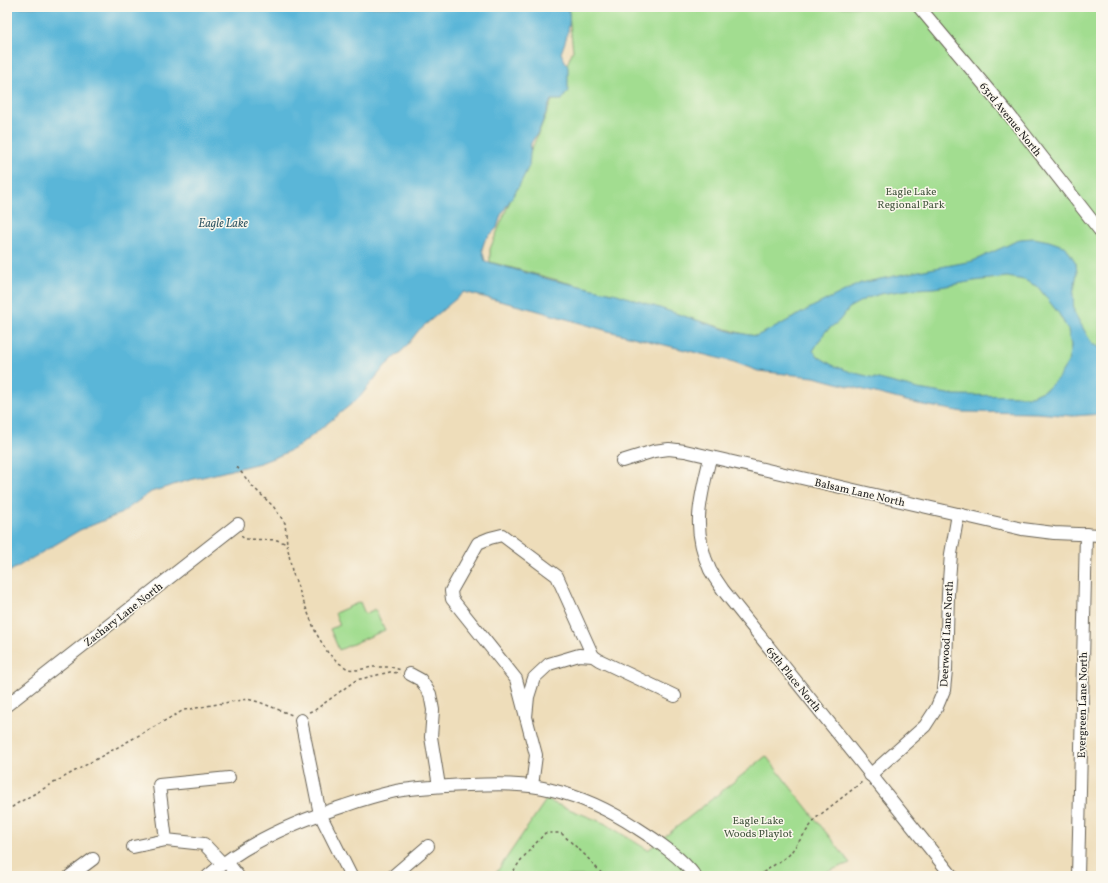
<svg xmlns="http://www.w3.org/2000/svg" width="1108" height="883" viewBox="0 0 1108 883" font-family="Vollkorn,serif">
<rect width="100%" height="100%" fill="#fbf7ec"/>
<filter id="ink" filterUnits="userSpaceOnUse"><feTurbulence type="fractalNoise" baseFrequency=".025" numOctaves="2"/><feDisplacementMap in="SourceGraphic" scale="8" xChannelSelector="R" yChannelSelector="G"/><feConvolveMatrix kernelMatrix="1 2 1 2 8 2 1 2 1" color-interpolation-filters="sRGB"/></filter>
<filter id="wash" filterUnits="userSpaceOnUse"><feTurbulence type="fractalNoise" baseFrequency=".012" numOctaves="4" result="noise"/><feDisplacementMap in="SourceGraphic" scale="16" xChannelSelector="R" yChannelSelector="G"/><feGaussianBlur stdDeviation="0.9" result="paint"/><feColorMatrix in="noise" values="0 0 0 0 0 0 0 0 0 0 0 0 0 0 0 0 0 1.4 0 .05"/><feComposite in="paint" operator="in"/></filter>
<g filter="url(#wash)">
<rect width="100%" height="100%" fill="#eeddba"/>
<g fill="#a2dd90" stroke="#5f7c56">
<polygon points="568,7 1101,7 1101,400 935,396 798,364 744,334 583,287 490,262 490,249 573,50"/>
<polygon points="360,602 365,614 375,609 385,630 339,650 330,629 340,625 335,613"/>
<polygon points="766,756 850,863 815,876 494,876 546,800 604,823 648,850"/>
</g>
<path fill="#5ab6d8" stroke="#3b697a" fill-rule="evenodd" d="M 7,7 L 568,7 C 572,23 567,37 561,53 L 568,67 L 568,91 L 562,100 L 551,100 L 539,131 L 531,143 L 529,166 L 519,186 L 501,215 L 497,228 L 485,240 L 482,249 L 485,261 L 552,280 L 617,294 L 733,332 L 756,336 L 776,327 L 814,306 L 861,283 L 919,271 L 973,261 L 1008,245 L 1020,239 L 1034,238 L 1049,241 L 1066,247 L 1076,263 L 1077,273 L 1073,295 L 1074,312 L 1092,344 L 1101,348 L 1101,414 L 1073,416 L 1037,413 L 963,412 L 918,404 L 814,377 L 758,371 L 734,362 L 608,331 L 535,310 L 464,292 L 419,330 L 404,349 L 385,366 L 359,398 L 299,446 L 281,455 L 260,463 L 186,481 L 151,492 L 120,514 L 80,530 L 7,573 ZM 1007,277 L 1024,280 L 1038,287 L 1059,314 L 1068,330 L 1071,346 L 1068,362 L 1058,378 L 1047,389 L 1031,396 L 954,395 L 918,389 L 851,372 L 832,365 L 819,357 L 813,351 L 825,332 L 839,321 L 850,307 L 865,299 L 880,294 L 914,289 L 935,288 L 974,281 Z"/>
</g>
<g filter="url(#ink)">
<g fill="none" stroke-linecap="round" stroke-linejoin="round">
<defs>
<g id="minor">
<polyline points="919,7 1007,112 1101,232"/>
<path d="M 710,458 C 700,500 691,528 710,570 C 714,577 719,584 723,590 L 952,876"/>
<polyline points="622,461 654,451 669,449 685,451 1022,529 1054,533 1101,535"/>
<polyline points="410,674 421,680 430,694 433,710 431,737 439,786"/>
<polyline points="7,705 238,524"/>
<polyline points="526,717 516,679 452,599 451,591 478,543 490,538 502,535 557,576 593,656"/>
<polyline points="301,720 320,814 351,876"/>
<polyline points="870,775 925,726 936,709 944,690 946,670 948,594 951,554 958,514"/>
<polyline points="532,786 536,755 526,717 528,697 534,678 549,664 579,655 593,656 599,660 675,696"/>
<polyline points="133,847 166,840"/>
<polyline points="227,862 238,876"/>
<polyline points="223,864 204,844 166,840 159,785 229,778"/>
<polyline points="70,876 93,859"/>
<path d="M 208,876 C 245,843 297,821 344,806 C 361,800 378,795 396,791 C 420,787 444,786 468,785 C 496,784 525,783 552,790 C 582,797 611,811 637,828 C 655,839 683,859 695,876"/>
<polyline points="393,876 428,846"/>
<polyline points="1078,876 1086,534"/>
</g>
</defs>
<use href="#minor" stroke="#666053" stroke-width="14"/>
<g stroke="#666053" stroke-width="1.5" stroke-dasharray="3 3" stroke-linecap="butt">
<polyline points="237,467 253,487 273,506 285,523 287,544"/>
<polyline points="241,536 245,539 277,540 287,544 292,571 302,598 316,633 328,653 339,663 348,669 357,670 373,667 391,667 401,670"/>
<polyline points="309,712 315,710 356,680 390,672 400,673"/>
<polyline points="7,811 18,803 184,710 247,699 259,702 292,715"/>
<polyline points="510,876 521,860 545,833 561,833 585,855 604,876"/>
<polyline points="758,876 789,855 816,818 862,782"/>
</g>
<use href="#minor" stroke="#fff" stroke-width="12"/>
</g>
</g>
<g text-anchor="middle" stroke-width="3" stroke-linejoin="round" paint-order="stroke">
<g font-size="11" fill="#1c1c1c" stroke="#fbf7ec">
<text transform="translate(1011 119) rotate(51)" y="4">63rd Avenue North</text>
<text transform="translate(860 492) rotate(13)" y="4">Balsam Lane North</text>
<text transform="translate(123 614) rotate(-38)" y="4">Zachary Lane North</text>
<text transform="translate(946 634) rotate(-87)" y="4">Deerwood Lane North</text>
<text transform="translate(794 679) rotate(51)" y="4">65th Place North</text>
<text transform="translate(1082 705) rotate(-89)" y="4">Evergreen Lane North</text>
</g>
<g font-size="11" fill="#44563f" stroke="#fbf7ec">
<text x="911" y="195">Eagle Lake<tspan x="911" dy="13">Regional Park</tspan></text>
<text x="758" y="824">Eagle Lake<tspan x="758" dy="13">Woods Playlot</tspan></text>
</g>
<g font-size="12" font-style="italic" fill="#355a67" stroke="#fbf7ec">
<text x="223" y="227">Eagle Lake</text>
</g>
</g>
<rect width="1108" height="883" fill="none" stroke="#fbf7ec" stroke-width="24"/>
</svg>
